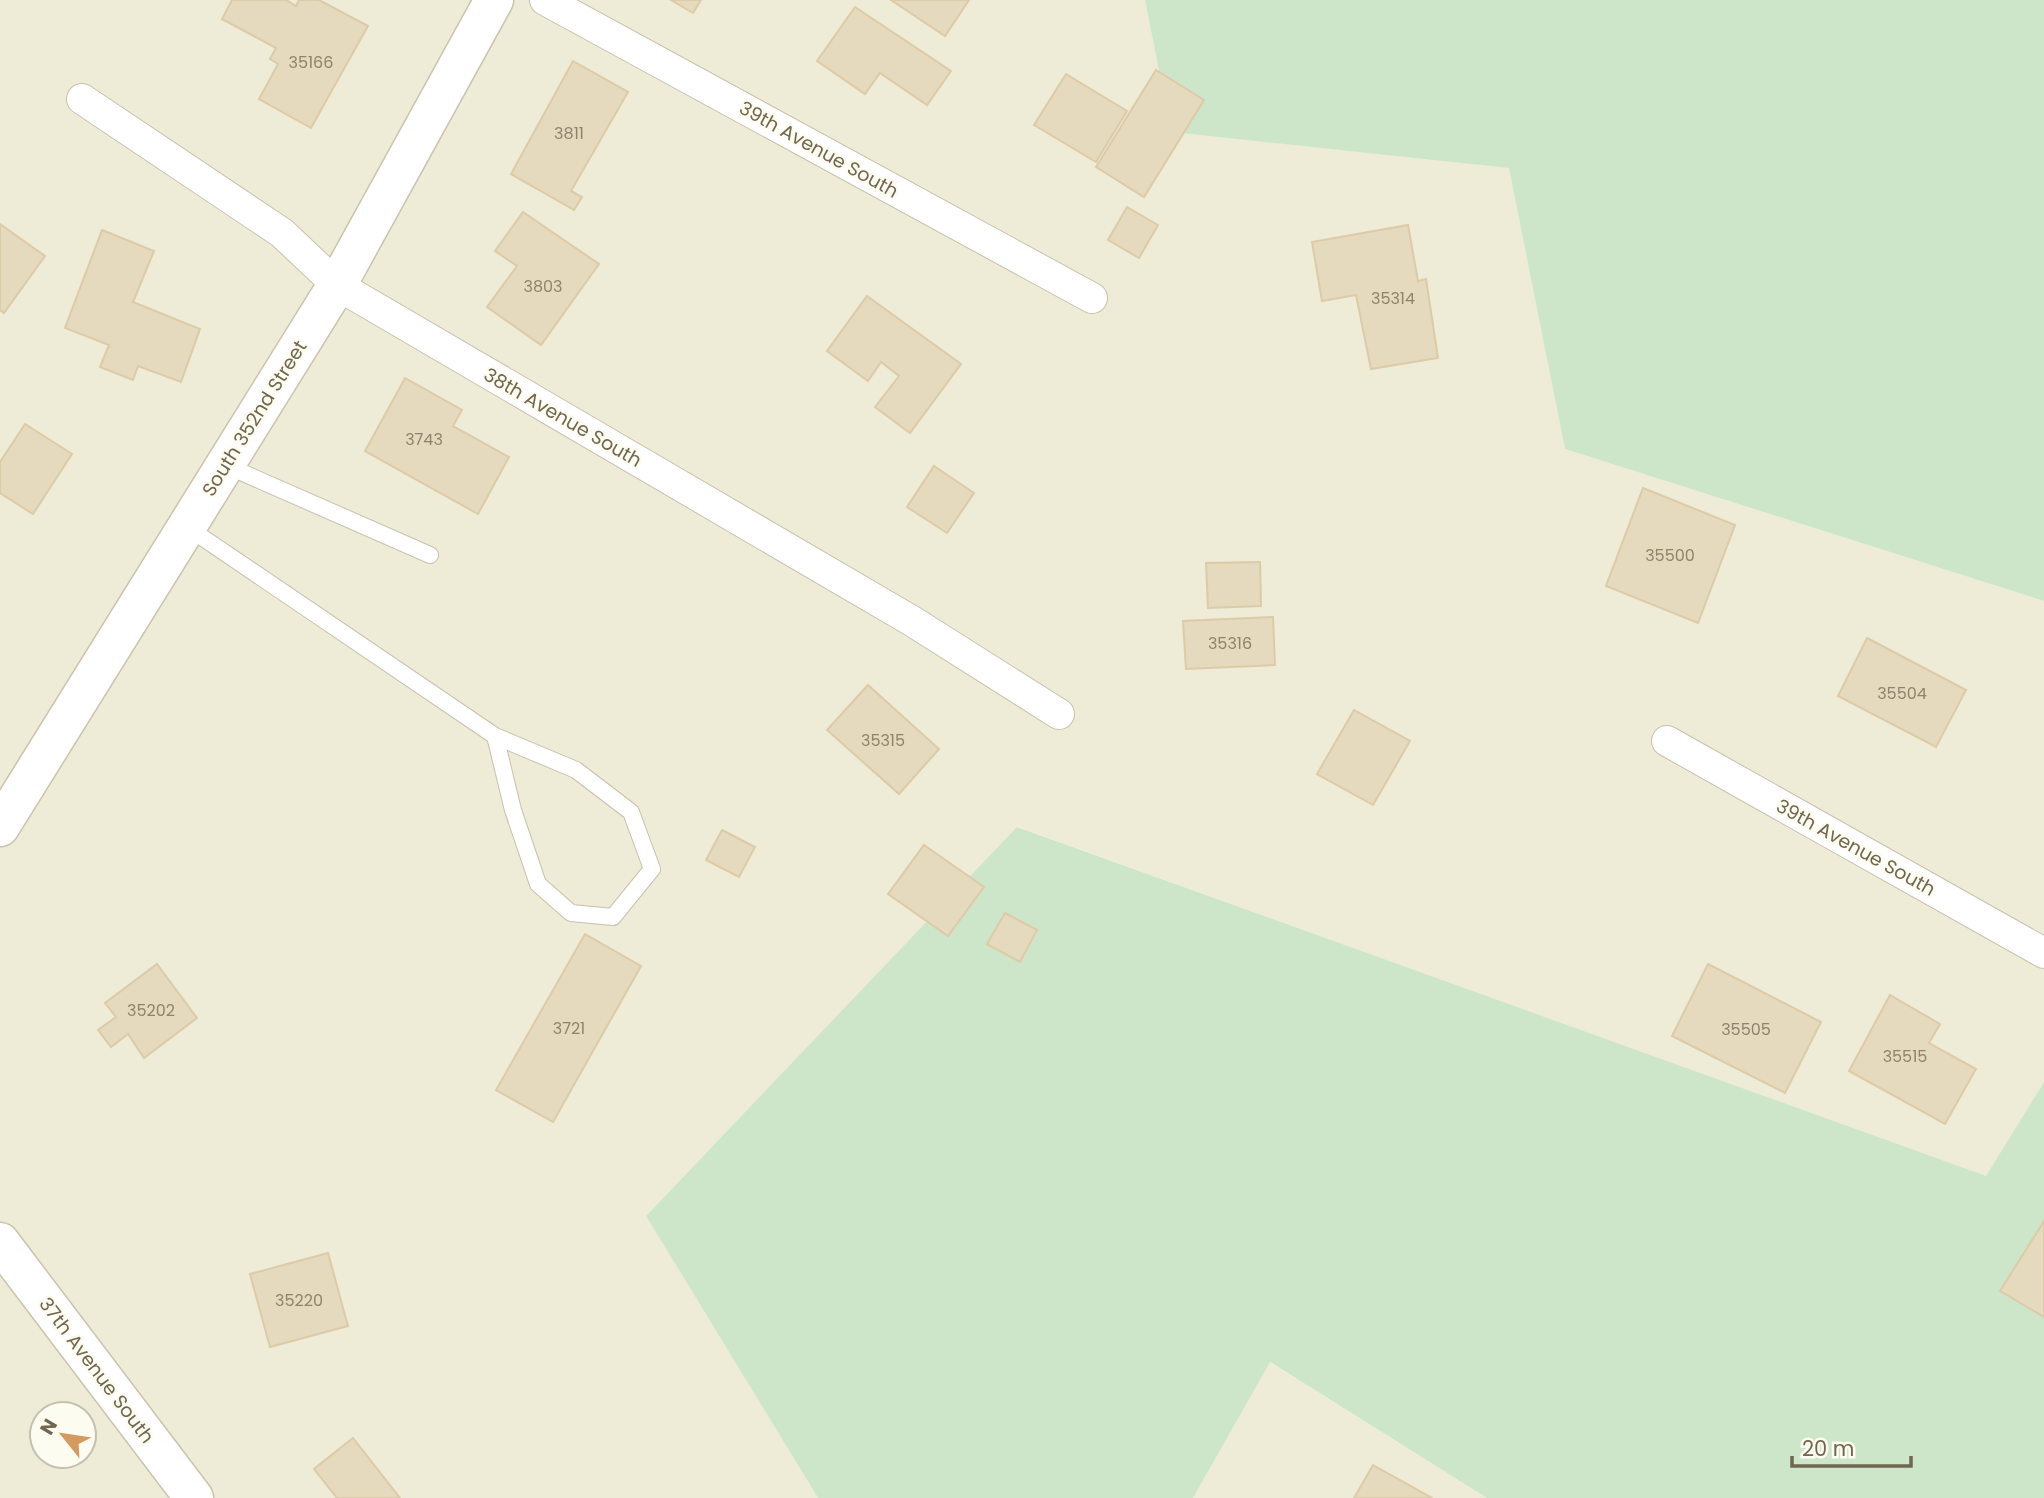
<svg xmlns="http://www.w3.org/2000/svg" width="2044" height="1498" viewBox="0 0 2044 1498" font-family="Poppins,sans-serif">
<rect width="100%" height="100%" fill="#faf9ea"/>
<g fill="#eeebd6" fill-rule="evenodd">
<path d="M 0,0 L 1145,0 L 1171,132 L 1510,167 L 1565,449 L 2044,601 L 2044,1082 L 1986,1177 L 1018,827 L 646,1216 L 818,1498 L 0,1498 ZM 42,1414 L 84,1414 L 84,1456 L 42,1456 Z"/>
<polygon points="1269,1362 1487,1498 1193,1498"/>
</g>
<g fill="#cde6ca">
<polygon points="1145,0 2044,0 2044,601 1565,449 1509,168 1171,132"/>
<polygon points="1017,827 1986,1176 2044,1082 2044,1498 1487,1498 1270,1362 1193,1498 818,1498 646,1216"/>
</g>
<g fill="#e5d9be" stroke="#ddcba7" stroke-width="2">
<polygon points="232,0 286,0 296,6 299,0 319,0 368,26 311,128 259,99 278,64 270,59 276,48 222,19"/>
<polygon points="671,0 701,0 693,13"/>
<polygon points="891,0 969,0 945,36"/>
<polygon points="855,7 951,71 927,105 880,73 865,94 817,61"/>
<polygon points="573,61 628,92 571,191 582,197 574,210 511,174"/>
<polygon points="1156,70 1204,100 1144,197 1096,167"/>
<polygon points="1066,74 1127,111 1096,162 1034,125"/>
<polygon points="1127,207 1158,225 1139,258 1108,240"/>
<polygon points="523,212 599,264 541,345 487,307 517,266 495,251"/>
<polygon points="0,224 45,256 4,313 0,310"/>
<polygon points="1408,225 1418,281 1426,279 1438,358 1371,369 1356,295 1322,301 1312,242"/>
<polygon points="102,230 154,251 133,302 200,329 181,382 138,366 133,380 100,367 109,345 65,328"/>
<polygon points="867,296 961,364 910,433 875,407 899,376 881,362 868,381 827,351"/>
<polygon points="405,378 462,410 453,426 509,457 478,514 365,451"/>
<polygon points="25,424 72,454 33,514 0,493 0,462"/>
<polygon points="934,466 974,493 947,533 907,507"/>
<polygon points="1643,488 1735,525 1698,623 1606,586"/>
<polygon points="1260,562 1261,606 1208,608 1206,563"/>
<polygon points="1273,617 1275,665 1186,669 1183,621"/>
<polygon points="1867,638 1966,690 1936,747 1838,696"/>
<polygon points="868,685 939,749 899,794 827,730"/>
<polygon points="1354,710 1410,741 1373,805 1317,774"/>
<polygon points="722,830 755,847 739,877 706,860"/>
<polygon points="924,845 984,887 948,936 888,894"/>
<polygon points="1005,913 1037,930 1020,962 987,944"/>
<polygon points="585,934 641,966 553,1122 496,1090"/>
<polygon points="157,964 197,1018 144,1058 128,1034 111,1047 98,1030 116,1017 105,1003"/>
<polygon points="1708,964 1821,1022 1785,1093 1672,1036"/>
<polygon points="1890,995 1940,1024 1929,1043 1976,1069 1945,1124 1849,1071"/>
<polygon points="2044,1221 2044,1317 2000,1291"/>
<polygon points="328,1253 348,1326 270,1347 250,1274"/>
<polygon points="353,1438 400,1498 337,1498 314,1469"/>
<polygon points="1373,1465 1432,1498 1354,1498"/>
</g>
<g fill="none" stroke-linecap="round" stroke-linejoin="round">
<defs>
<g id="lane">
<polyline points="225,465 430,555"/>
<polyline points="187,527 495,736 576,770 631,812 652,869 613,917 571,913 538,884 513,810 495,736"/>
</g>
<g id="street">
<polyline points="545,0 1092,298"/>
<polyline points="82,99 282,233 337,285 912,621 1059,714"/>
<polyline points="1667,741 2044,953"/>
</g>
<g id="secondary">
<polyline points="0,827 337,285 494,0"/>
<polyline points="0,1242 194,1498"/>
</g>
</defs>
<use href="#lane" stroke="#c8c1ae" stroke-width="18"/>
<use href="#street" stroke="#c8c1ae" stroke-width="32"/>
<use href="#secondary" stroke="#cbc3ad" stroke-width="41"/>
<use href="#lane" stroke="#fff" stroke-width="16"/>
<use href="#street" stroke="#fff" stroke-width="30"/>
<use href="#secondary" stroke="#fff" stroke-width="38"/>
</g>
<g text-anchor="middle" stroke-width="5" stroke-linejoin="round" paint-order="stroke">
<g font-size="16" fill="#8f836c">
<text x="311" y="68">35166</text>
<text x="569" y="139">3811</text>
<text x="543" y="292">3803</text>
<text x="1393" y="304">35314</text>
<text x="424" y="445">3743</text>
<text x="1670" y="561">35500</text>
<text x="1230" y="649">35316</text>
<text x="1902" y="699">35504</text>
<text x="883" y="746">35315</text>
<text x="151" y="1016">35202</text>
<text x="569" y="1034">3721</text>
<text x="1746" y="1035">35505</text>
<text x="1905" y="1062">35515</text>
<text x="299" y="1306">35220</text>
</g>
<g font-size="19" fill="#726650" stroke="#fdfcf0">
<text transform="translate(819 149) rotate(29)" y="7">39th Avenue South</text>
<text transform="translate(563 417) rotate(30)" y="7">38th Avenue South</text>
<text transform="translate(254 418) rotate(-58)" y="7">South 352nd Street</text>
<text transform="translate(1856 847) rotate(29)" y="7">39th Avenue South</text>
<text transform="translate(97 1370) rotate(53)" y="7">37th Avenue South</text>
</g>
</g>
<g transform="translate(63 1435) rotate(300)"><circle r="33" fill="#fdfcf0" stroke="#c5c0b0" stroke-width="2"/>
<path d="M0-5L12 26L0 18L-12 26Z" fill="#d49b5f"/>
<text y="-10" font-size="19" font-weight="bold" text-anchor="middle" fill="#726650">N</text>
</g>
<path d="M1792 1456v10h119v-10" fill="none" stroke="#726650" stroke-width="3.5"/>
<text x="1802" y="1456" font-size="21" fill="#726650" stroke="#fdfcf0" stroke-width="5" paint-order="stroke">20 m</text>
</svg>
